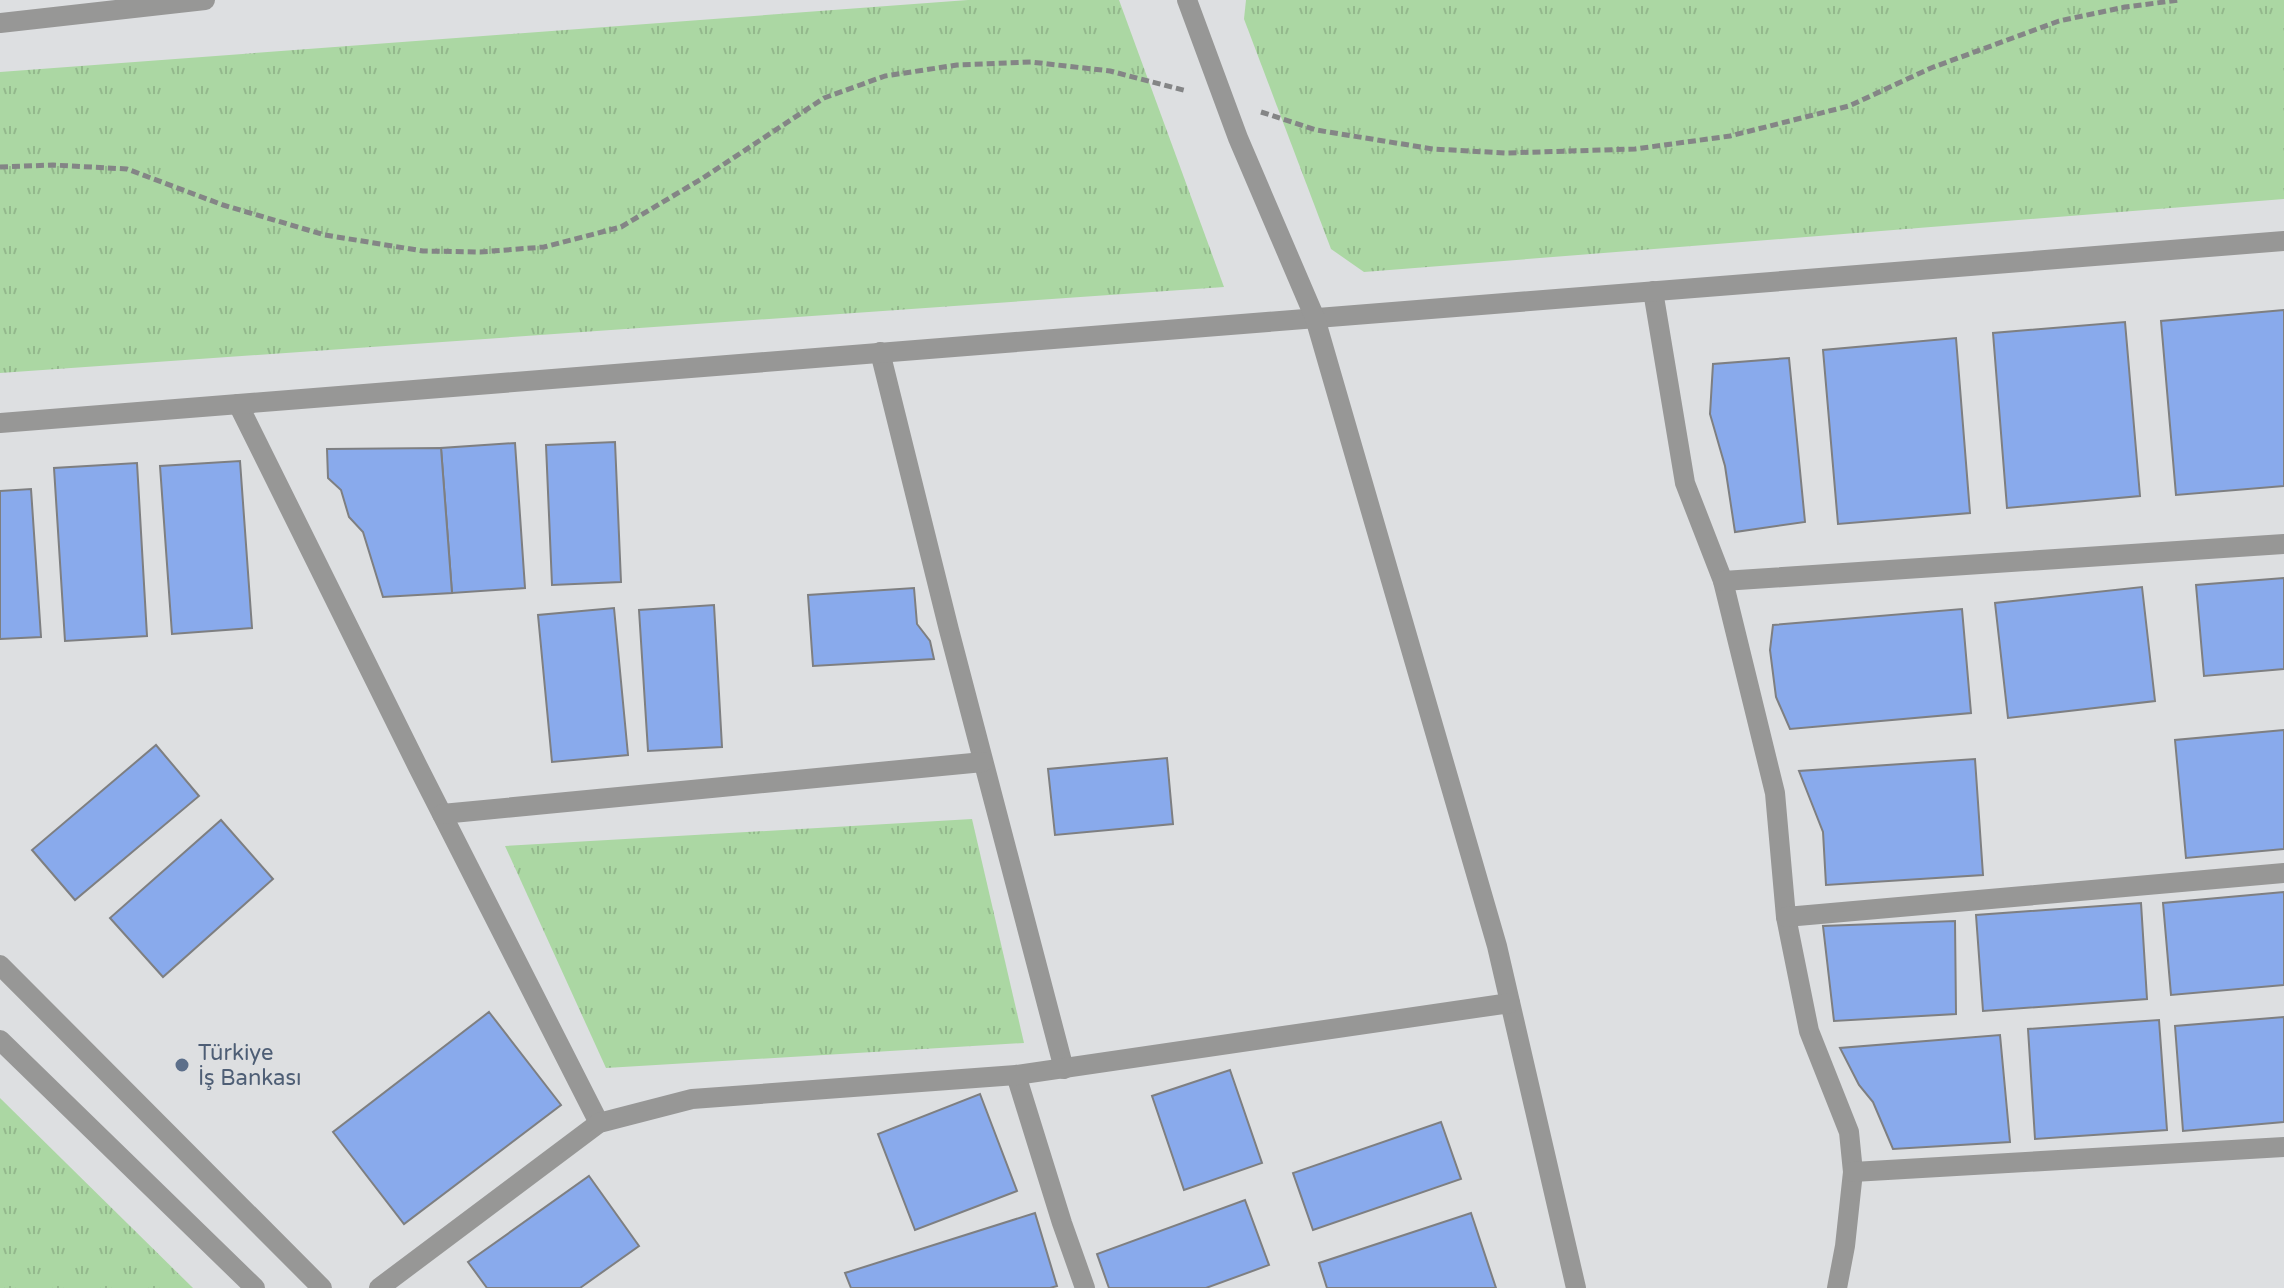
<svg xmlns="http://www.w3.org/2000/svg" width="2284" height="1288" viewBox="0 0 2284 1288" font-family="'Varela Round',sans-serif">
<defs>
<pattern id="park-tufts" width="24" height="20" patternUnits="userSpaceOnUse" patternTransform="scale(2)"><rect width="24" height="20" fill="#abd7a3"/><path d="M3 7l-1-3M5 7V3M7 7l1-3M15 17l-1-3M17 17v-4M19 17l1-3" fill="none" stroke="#93b88c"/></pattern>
</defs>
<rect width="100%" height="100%" fill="#dddfe1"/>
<g fill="url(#park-tufts)">
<polygon points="968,0 1119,0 1224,287 0,373 0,72"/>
<polygon points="1246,0 2284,0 2284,199 1364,272 1331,249 1244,19"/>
<polygon points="972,819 1024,1043 606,1068 505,846"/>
<polygon points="0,1098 193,1288 0,1288"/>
</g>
<g fill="#89aaec" stroke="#7e7f81" stroke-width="2">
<polygon points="2284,310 2284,486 2176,495 2161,321"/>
<polygon points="2125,322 2140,496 2007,508 1993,333"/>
<polygon points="1956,338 1970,513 1838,524 1823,350"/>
<polygon points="1789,358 1805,522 1735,532 1725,466 1710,414 1713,364"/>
<polygon points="615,442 621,582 552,585 546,445"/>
<polygon points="515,443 525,588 452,593 441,448"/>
<polygon points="441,448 452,593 383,597 363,532 349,517 341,490 328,478 327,449"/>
<polygon points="240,461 252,628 172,634 160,466"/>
<polygon points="137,463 147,636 65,641 54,468"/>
<polygon points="31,489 41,637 0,639 0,491"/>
<polygon points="2284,578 2284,669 2204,676 2196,585"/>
<polygon points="2142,587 2155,701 2008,718 1995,603"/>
<polygon points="914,588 917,624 930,641 934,659 813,666 808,595"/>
<polygon points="714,605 722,747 648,751 639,610"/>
<polygon points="614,608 628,755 552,762 538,615"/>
<polygon points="1962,609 1971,713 1790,729 1776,697 1770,650 1773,625"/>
<polygon points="2284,730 2284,849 2186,858 2175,740"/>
<polygon points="156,745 199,796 75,900 32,850"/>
<polygon points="1167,758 1173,824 1055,835 1048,769"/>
<polygon points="1975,759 1983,875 1826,885 1823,832 1799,771"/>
<polygon points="221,820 273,879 163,977 110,918"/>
<polygon points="2284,892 2284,985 2171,995 2163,903"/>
<polygon points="2141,903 2147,999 1983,1011 1976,915"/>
<polygon points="1955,921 1956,1014 1834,1021 1823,926"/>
<polygon points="489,1012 561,1105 404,1224 333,1132"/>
<polygon points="2284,1017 2284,1122 2183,1131 2175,1026"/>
<polygon points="2159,1020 2167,1130 2035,1139 2028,1029"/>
<polygon points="2000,1035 2010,1142 1893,1149 1873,1102 1859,1085 1840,1048"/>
<polygon points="1230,1070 1262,1163 1184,1190 1152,1096"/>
<polygon points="980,1094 1017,1191 915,1230 878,1134"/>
<polygon points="1441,1122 1461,1179 1313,1230 1293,1173"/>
<polygon points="589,1176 639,1246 580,1288 487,1288 468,1262"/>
<polygon points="1245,1200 1269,1265 1206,1288 1109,1288 1097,1254"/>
<polygon points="1035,1213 1057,1286 1050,1288 851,1288 845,1273"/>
<polygon points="1471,1213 1496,1288 1327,1288 1319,1263"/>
</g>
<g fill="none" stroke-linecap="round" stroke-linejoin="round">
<g stroke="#848586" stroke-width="5" stroke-dasharray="8 4" stroke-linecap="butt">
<polyline points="1261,112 1316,130 1433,149 1505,153 1635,149 1730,136 1849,106 1931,68 2059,21 2125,7 2180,0"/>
<polyline points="0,167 53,165 127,169 223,205 325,235 423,251 480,252 544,247 621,227 703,178 824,98 885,76 957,65 1031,62 1110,71 1187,91"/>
</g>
<g stroke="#979796" stroke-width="20">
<polyline points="0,23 205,0"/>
<polyline points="1653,291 1685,483 1723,581 1775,793 1786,917 1809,1031 1849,1132 1853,1172 1845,1246 1837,1288"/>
<polyline points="880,352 949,630 1064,1069"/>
<polyline points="238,404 418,767 599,1123"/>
<polyline points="0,423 2284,241"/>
<polyline points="1723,581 2284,544"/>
<polyline points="442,814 983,762"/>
<polyline points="1786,917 2284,873"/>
<polyline points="1016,1075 1062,1223 1085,1288"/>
<polyline points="1853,1172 2284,1147"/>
</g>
<g stroke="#979796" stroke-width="20">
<polyline points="1187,0 1238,138 1315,318 1497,946 1576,1288"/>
<polyline points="0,965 322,1288"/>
<polyline points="0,1040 255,1288"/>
<polyline points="379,1288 599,1123 692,1099 1016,1075 1510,1003"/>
</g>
</g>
<circle fill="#5c6f8a" stroke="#dddfe1" stroke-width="3" cx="182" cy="1065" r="8"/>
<g text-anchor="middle" stroke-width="6" stroke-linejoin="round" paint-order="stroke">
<g font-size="22" fill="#4e5e75" stroke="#dddfe1" text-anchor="start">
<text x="198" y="1060">Türkiye<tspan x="198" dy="25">İş Bankası</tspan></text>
</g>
</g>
</svg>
